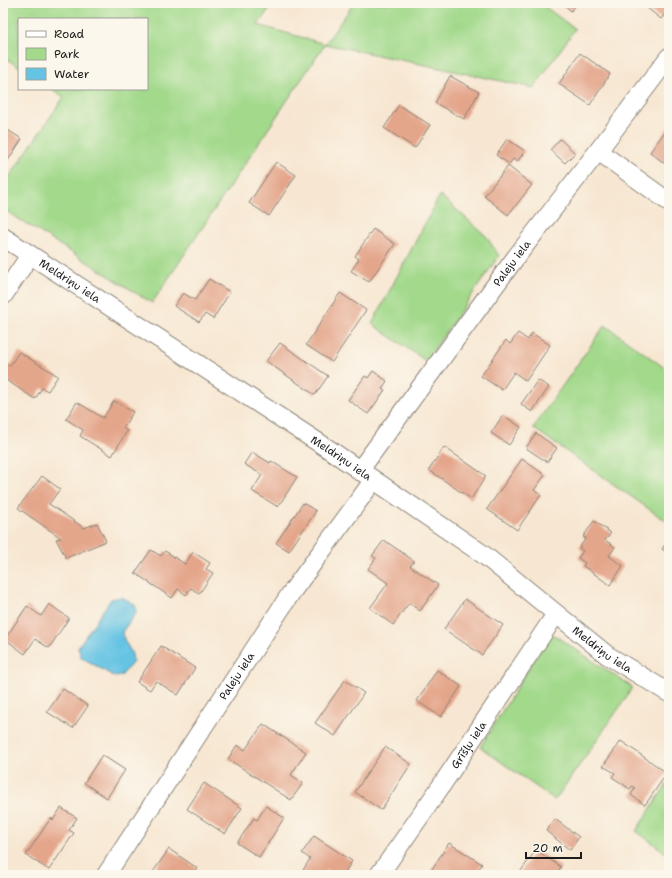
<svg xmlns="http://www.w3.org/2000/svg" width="672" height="878" viewBox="0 0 672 878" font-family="'Shantell Sans',sans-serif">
<rect width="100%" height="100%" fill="#fbf7ec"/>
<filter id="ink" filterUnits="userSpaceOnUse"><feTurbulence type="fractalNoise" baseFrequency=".025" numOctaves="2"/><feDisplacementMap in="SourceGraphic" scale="8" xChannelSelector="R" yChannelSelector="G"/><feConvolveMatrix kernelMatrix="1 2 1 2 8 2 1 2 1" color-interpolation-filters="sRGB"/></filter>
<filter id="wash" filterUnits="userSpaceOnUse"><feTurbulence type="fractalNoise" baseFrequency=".012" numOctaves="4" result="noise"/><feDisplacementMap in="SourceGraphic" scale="16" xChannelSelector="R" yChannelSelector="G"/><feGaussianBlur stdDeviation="0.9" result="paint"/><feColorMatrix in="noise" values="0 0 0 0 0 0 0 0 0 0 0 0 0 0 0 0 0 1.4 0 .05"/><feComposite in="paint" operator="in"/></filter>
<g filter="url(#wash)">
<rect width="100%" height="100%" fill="#f7e7d2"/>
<g fill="#a2d98b" stroke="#5f7a54">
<polygon points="3,3 273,3 258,25 325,44 354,3 540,3 575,29 534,88 325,44 152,303 3,209 3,186 64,97 52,89 147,89 147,19 19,19 19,67 7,59 3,60"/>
<polygon points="440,195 486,236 499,256 426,361 372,324"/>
<polygon points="605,325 669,371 669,523 533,428"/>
<polygon points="551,633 632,687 626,698 555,800 480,747"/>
<polygon points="669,781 669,855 636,831"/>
</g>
<path fill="#65c3e3" stroke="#407080" d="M 122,597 L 135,605 L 136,613 L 122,632 C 124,645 133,649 133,662 L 121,676 L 115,677 L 81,657 L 78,647 L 111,599 Z"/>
<g id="blocks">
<g fill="#e4a68b">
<polygon points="562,3 578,3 571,11"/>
<polygon points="641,3 669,3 669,9 661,19"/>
<polygon points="580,53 610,74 590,105 559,84"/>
<polygon points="450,76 479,92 464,119 435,103"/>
<polygon points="399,105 430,125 415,148 384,128"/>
<polygon points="669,126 669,167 650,152"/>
<polygon points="3,127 22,139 3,168"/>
<polygon points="507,139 525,151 517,162 513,159 509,164 496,155"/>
<polygon points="560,139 575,153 565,163 550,150"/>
<polygon points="276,162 296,175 269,216 249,203"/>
<polygon points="508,166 532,185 508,215 484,196"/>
<polygon points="373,229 395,244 369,282 351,271 359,259 355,256"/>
<polygon points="209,279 230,292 213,319 205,314 199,322 174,306 183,293 195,300"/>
<polygon points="340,293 366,310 332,362 306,345"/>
<polygon points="518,333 528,340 532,333 550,345 526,381 514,372 502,390 481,376 506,340 510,344"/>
<polygon points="280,343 328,376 315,395 266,361"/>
<polygon points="19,352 58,376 48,391 42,388 35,399 3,378 3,370 7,364 10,366"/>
<polygon points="373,371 387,381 382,389 385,390 368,414 348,400 365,376 368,378"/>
<polygon points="538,380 549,387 532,412 521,404"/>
<polygon points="114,401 133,412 123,428 127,431 112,456 80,436 83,430 66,419 77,402 103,418"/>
<polygon points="503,415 521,427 509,445 491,433"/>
<polygon points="536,433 557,448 547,462 526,448"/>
<polygon points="444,447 486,476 471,499 429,470"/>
<polygon points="252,452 270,463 271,461 297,477 278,507 252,491 262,475 244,464"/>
<polygon points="522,459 545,475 534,490 541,495 517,530 487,509"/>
<polygon points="42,476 60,489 49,504 84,528 97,523 106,541 66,558 56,539 61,538 18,508"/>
<polygon points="303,503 316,511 289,551 276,543"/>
<polygon points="594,521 611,533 605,540 615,547 609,556 623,566 610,585 583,566 585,563 578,558 583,551 579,548 586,538 583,537"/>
<polygon points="669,539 669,554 662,549"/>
<polygon points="384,540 414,561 410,566 438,585 420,611 409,603 393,625 370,608 388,583 368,569 376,558 372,556"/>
<polygon points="151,550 161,556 165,551 185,564 193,552 210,563 206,569 213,573 199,594 191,588 186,595 178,589 172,598 135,573"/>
<polygon points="465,599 503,625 482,655 444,629"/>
<polygon points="49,604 69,618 49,648 35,639 25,654 5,639 27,606 41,616"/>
<polygon points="161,646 195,668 178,695 156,681 150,690 137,682"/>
<polygon points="437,670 461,686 441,717 417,701"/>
<polygon points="345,680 364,693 335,736 315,723"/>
<polygon points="63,689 88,706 73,728 47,712"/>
<polygon points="263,724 306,752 291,775 303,783 291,800 228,759 237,745 245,750"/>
<polygon points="621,741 667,773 645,805 631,795 635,788 632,786 630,789 612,777 615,773 603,766"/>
<polygon points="385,747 411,764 381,810 355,792"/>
<polygon points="102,755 125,770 107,798 84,783"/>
<polygon points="204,783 242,808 225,834 187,809"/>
<polygon points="266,806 284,818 259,857 237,843 254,818 257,820"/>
<polygon points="61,808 77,818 69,830 74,833 49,870 26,855 51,818 53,820"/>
<polygon points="555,819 579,837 570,850 546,831"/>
<polygon points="314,836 352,861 343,875 334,875 326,870 322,875 300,875 310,859 302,853"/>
<polygon points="449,843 482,864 475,875 428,875"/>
<polygon points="169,849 197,868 193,875 151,875"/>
<polygon points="536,850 561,867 556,875 518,875"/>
</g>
</g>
</g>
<g filter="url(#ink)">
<use href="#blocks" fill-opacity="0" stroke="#8a8277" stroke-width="1"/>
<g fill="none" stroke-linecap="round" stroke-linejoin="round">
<defs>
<g id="street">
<polyline points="598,151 669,202"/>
<path id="s1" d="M 3,237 L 330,450 L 484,555 L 607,655 L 669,693"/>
<polyline points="3,296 30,255"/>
<path id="s2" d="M 359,471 L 516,257 L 598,151 L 669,57"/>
<path id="s3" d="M 106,875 L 291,593 L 373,481"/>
<path id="s4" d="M 379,875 L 437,792 L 556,614"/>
</g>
</defs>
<use href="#street" stroke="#8a8277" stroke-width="20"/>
<use href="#street" stroke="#fff" stroke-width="18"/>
</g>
</g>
<g text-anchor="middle" stroke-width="3" stroke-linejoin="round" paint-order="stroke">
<g font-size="11" fill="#1c1c1c" stroke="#fbf7ec">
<text dy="4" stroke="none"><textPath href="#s2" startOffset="258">Paleju iela</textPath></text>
<text dy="4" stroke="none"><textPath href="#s1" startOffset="80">Meldriņu iela</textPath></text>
<text dy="4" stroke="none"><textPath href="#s1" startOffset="404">Meldriņu iela</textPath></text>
<text dy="4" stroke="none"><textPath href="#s1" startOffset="728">Meldriņu iela</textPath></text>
<text dy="4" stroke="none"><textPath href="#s3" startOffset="238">Paleju iela</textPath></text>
<text dy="4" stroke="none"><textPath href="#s4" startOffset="158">Grīšļu iela</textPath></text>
</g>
</g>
<rect width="672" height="878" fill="none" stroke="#fbf7ec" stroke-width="16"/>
<rect x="18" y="18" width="130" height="72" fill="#fbf7ec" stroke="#a29f99"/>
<rect x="26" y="31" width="20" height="6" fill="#ffffff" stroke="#a29f99"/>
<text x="54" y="38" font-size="12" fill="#1c1c1c">Road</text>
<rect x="26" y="48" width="20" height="12" fill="#a2d98b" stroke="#a29f99"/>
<text x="54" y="58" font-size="12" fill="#1c1c1c">Park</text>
<rect x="26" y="68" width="20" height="12" fill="#65c3e3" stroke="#a29f99"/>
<text x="54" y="78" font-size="12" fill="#1c1c1c">Water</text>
<path d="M526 852v6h55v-6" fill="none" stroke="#1c1c1c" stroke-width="2"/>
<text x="532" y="852" font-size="12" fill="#1c1c1c" stroke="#fbf7ec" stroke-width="3" paint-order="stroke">20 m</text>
</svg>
